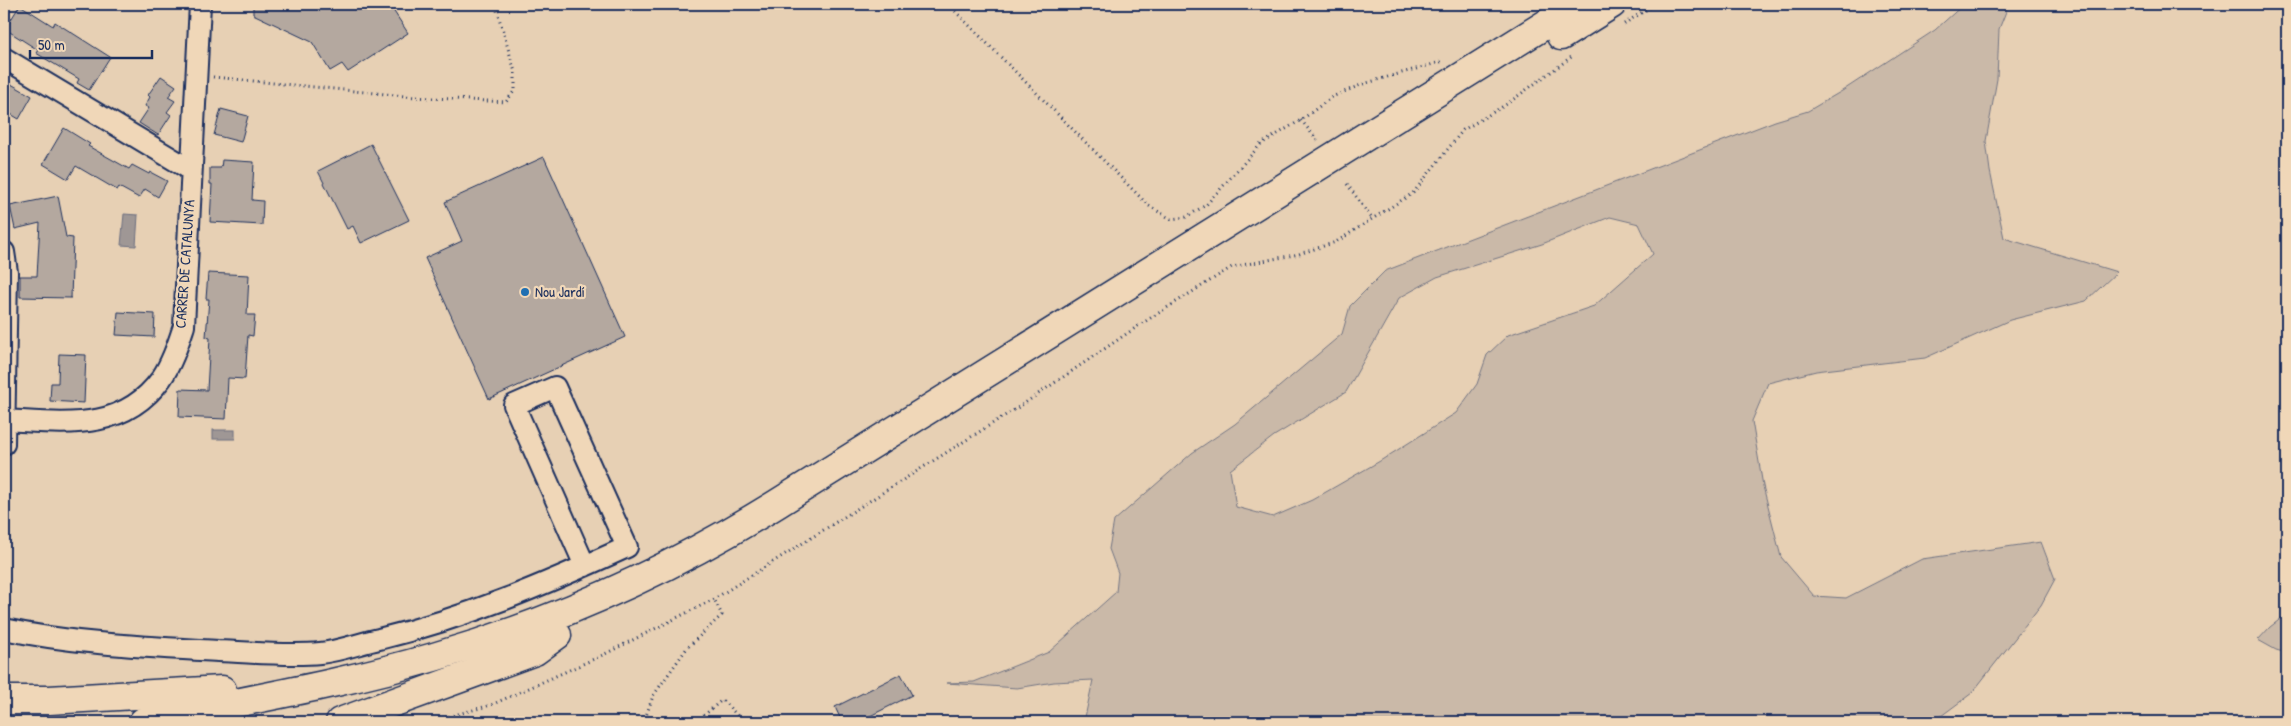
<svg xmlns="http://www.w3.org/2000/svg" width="2291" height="726" viewBox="0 0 2291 726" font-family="'Patrick Hand',sans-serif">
<rect width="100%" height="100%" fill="#e7d0b4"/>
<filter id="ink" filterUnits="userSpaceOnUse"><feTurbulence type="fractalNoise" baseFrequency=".02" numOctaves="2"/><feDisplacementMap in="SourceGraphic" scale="10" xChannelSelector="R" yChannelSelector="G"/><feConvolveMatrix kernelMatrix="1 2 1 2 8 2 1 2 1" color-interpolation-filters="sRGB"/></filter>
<g filter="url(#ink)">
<g fill="#cab9a8" stroke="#727483" fill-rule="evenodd">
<path d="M 1964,4 L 2009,4 L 1999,29 L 1997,79 L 1986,141 L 1990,171 L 2004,238 L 2117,272 L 2086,301 L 2010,320 L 1925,358 L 1816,371 L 1768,383 L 1752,421 L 1763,486 L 1781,557 L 1814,596 L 1846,598 L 1922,559 L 2041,542 L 2055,579 L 2041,605 L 1972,693 L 1933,722 L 1084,722 L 1093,680 L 1054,682 L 1017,688 L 947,683 L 974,682 L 1049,652 L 1116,592 L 1118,573 L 1109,549 L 1114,521 L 1192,453 L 1235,424 L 1342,334 L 1350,306 L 1385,271 L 1775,121 L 1808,111 L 1842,91 L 1935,30 ZM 1610,217 L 1639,224 L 1653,254 L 1594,306 L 1508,335 L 1487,355 L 1477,384 L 1456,413 L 1380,461 L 1312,500 L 1273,517 L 1236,507 L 1230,470 L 1274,436 L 1346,392 L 1399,298 L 1437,277 L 1542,244 Z"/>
<polygon points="2287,614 2287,653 2276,650 2258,640 2270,627"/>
</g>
<g fill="#9f9795" stroke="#6a6d7f">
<polygon points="124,214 138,215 136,246 121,245"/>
<rect x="213" y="430" width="22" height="9"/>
</g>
<g fill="#b4a89f" stroke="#1b2f5e">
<polygon points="253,4 389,4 408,33 348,72 342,64 330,71 312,42 253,14"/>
<polygon points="20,5 53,26 55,22 110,57 89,90 77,83 79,79 36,53 38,50 5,29"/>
<polygon points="161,76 176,86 168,97 175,101 167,112 171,115 158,135 139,123 149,108 145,106 150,97 148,95"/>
<polygon points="4,80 32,96 19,119 4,110"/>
<polygon points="221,109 248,116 241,142 214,135"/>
<polygon points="64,128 90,144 88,146 129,169 132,165 149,174 150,172 167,181 158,197 145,189 139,198 119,187 117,190 76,166 68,179 43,164"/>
<polygon points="371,144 409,220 361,243 353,226 347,229 318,171"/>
<polygon points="544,157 625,337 489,399 425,258 462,241 445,202"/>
<polygon points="222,160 254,162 252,200 263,201 262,225 210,222 212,184 210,184 210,168 221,168"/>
<polygon points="58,196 66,237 73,238 71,298 20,297 20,276 37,276 40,223 15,229 10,206"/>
<polygon points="208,273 249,275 247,315 255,315 253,336 248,335 245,379 228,378 226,419 179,417 180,389 207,390 210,338 206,337 209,299 206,299"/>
<polygon points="118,312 155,314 154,337 116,335"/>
<polygon points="59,354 86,355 84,403 50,401 51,383 58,383"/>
<polygon points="901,674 912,695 858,722 842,722 835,707"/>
</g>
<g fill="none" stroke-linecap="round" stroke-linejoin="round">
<defs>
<g id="minor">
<polyline points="4,58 191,170"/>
<polyline points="4,252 7,272 4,444"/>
<path d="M 4,420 C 63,423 122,433 161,379 C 172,363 178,344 184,326 L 200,4"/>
<path d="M 4,629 C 73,644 147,647 218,651 C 251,652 287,656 320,653 C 340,651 360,643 379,639 C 466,618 546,584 627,547 L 555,387 L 514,405 L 585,566"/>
</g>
<g id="highway">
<polyline points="1561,36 1612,4"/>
<polyline points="4,700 49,700 222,690"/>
<path d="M 143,722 C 240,701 339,685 434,657 C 555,622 668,571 775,505 L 1578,4"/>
<polyline points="340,722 535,651 557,635"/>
</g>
</defs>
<use href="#minor" stroke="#1b2f5e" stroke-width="24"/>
<use href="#highway" stroke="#1b2f5e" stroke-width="31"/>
<g stroke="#1b2f5e" stroke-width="3" stroke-dasharray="1 4" stroke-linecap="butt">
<polyline points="948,4 1149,206 1171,219 1186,217 1206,205 1261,144 1301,120 1332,97 1363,84 1444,61"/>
<polyline points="1624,24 1655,4"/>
<polyline points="213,77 415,97 506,102 515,90 515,72 495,4"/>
<polyline points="1301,120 1318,141"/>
<polyline points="1347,184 1373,220"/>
<polyline points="646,716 652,722"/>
<polyline points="429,722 491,705 605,654 714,599 1025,403 1141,324 1232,267 1299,254 1336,242 1413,193 1463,130 1507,104 1574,55"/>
<polyline points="641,722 646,716 653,696 687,648 722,615 714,599"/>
<polyline points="696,722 722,700 744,722"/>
</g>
<use href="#minor" stroke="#f0d7b8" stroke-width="20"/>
<use href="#highway" stroke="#f0d7b8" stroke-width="28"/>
</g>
</g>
<circle fill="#1f6fb2" stroke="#f0d7b8" stroke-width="2" cx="525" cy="292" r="5"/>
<g text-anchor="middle" stroke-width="4.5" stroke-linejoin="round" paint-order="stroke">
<g font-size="15" fill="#1b2f5e" stroke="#f0d7b8">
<text transform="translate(185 264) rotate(-86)" y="5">CARRER DE CATALUNYA</text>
</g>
<g font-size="15" fill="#1b2f5e" stroke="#f0d7b8" text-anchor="start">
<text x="535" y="297">Nou Jardí</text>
</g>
</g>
<rect width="2291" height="726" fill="none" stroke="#f0d7b8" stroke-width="20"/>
<rect x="10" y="10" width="2271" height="706" fill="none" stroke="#1b2f5e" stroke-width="2" filter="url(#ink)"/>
<path d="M30 50v8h122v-8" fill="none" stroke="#1b2f5e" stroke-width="2.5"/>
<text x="38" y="50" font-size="15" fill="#1b2f5e" stroke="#f0d7b8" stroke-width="4" paint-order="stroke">50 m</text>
</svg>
